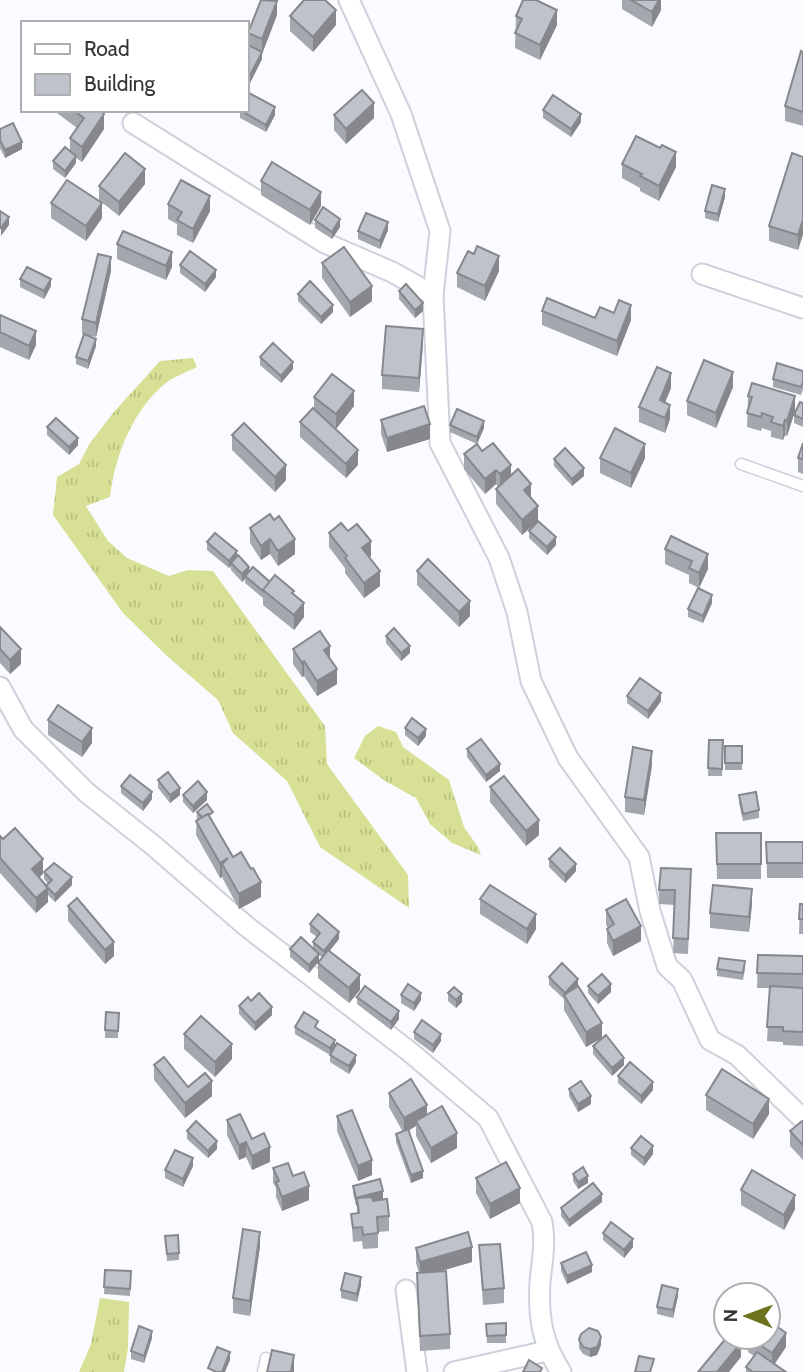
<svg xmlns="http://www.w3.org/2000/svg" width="803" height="1372" viewBox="0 0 803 1372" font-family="Cabin,sans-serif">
<defs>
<pattern id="grass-tufts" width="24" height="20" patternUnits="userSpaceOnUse" patternTransform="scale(1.75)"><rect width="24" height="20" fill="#d7e095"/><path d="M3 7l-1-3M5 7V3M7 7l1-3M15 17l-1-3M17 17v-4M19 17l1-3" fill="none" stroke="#b9c181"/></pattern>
</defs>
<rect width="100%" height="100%" fill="#fafbff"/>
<g fill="url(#grass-tufts)">
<path d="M 193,358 L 197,367 C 187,372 176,376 167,382 C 133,409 115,455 110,497 L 86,506 L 108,541 L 127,558 L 169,576 L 188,570 L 213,571 L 325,726 L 327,764 L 408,875 L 409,908 L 320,847 L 287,781 L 233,733 L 218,700 L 167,656 L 123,613 L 53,515 L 57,477 L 79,464 L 90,443 L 113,413 L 160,361 Z"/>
<polygon points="378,726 396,732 403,747 449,780 464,827 478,847 481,855 452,843 430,824 416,798 385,781 354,758 365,736"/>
<polygon points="100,1298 129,1302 128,1348 124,1372 79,1372 91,1344"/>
</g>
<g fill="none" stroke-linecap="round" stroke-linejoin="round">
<defs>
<g id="service">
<polyline points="741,464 803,486"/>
<polyline points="263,1372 266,1358"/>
</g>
<g id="minor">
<polyline points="349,0 401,114 440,231 433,295 440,443 499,558 517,612 531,681 568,758 639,857 650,911 667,966 682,980 710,1040 737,1055 803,1119"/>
<polyline points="133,123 325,243 392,272 433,295"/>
<polyline points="702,274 803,308"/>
<path d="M 0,687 L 23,729 L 86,792 L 154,846 L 246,926 L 410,1052 L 488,1118 L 542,1222 C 546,1243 542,1261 540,1282 C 538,1317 542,1343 561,1372"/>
<polyline points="406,1290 417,1372"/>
<polyline points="454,1372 547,1351"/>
</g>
</defs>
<use href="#service" stroke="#cfd1da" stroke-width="13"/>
<use href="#minor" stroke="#cfd1da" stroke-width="23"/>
<use href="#service" stroke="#fff" stroke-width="10"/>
<use href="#minor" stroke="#fff" stroke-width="19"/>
</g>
<g fill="#a4a7ae">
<polygon points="622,0 661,0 661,10 652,27 622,9"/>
<polygon points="277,15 262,54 262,59 247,89 248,33"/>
<polygon points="290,16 336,25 313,52 290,31"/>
<polygon points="516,16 557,25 540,60 515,48"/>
<polygon points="803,52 803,126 785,121 785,106"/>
<polygon points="53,110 99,110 104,129 82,162 76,158 76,163 65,178 53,169 53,161 70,151 70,138 77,128"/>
<polygon points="240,110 275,115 266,132 240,118"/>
<polygon points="543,110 581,122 571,137 543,118"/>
<polygon points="334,115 374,118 346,144 334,130"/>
<polygon points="0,129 22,149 5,158 0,148"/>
<polygon points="803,157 803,234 798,250 769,241 769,226"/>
<polygon points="622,164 676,167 659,201 640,191 640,188 622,178"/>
<polygon points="261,181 321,206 310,225 261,195"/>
<polygon points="145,184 119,216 99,200 99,186"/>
<polygon points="725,197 718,222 705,218 705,211"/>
<polygon points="51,203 102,218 86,241 51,218"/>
<polygon points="168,204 210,211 193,243 177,235 177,224 168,219"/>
<polygon points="315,220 340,227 332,239 315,228"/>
<polygon points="388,230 380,249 358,239 358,231"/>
<polygon points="117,244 172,267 166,280 117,259"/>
<polygon points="322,263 372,301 350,317 322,278"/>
<polygon points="180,265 216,277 205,292 180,273"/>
<polygon points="111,271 96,337 85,335 96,346 88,369 76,364 76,357 84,334 82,334 82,319"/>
<polygon points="499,271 485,301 457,287 457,273"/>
<polygon points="20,279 51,286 44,299 20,287"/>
<polygon points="399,291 423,311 415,318 399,299"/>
<polygon points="298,294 333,312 321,324 298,301"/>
<polygon points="542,311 595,318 631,320 617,356 542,325"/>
<polygon points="0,315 36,345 29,360 0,347"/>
<polygon points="423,344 419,392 382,389 382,375"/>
<polygon points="260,357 293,369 281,383 260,365"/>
<polygon points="803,371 803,389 801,395 773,387 773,379"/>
<polygon points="733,387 716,428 687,415 687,401"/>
<polygon points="671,388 665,402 670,419 665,433 639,422 639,407"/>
<polygon points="748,396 795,411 787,436 785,435 783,440 771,437 771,431 762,428 761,431 747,427"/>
<polygon points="314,397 354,406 336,429 358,465 346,478 300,437 300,422 314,409"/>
<polygon points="803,403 803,427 794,423 794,415"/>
<polygon points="381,420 430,439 387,452 381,434"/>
<polygon points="450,425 484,428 477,444 450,432"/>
<polygon points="47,427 78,445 69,455 47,435"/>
<polygon points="232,435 286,480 275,492 232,450"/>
<polygon points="803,443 803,474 798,472 798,458"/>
<polygon points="482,451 511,476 531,497 538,521 556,545 547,555 529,538 529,531 535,524 522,535 496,504 496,489 498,487 496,484 485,494 464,469 464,454"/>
<polygon points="600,458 645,458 631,488 600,473"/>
<polygon points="554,459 584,476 572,486 554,466"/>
<polygon points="250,528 295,554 278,566 270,554 261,560 250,543"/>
<polygon points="348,531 371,556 369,558 380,586 364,598 345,573 345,568 329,547 329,533"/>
<polygon points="207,542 237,556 249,570 294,595 304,617 294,630 263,605 263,598 245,583 245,579 242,582 231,570 231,566 229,568 207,550"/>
<polygon points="665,549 708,569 699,588 689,583 689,575 665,564"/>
<polygon points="417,571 470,616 459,627 417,585"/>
<polygon points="712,603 703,623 688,617 688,609"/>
<polygon points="0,627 21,664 10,674 0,663"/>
<polygon points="386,636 410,653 401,661 386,643"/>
<polygon points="293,649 330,658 337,684 317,696 304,676 302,677 293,664"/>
<polygon points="627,696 661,701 648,719 627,703"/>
<polygon points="48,720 92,743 82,757 48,735"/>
<polygon points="405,728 426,736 418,746 405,735"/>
<polygon points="709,740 723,740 722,776 708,776"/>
<rect x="725" y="746" width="17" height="24"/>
<polygon points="467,749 500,771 486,782 467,757"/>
<polygon points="652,765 644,815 625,812 625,797"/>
<polygon points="158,780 180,795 170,803 158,788"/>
<polygon points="121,786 152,799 143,811 121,793"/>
<polygon points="490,787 539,835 526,846 490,802"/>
<polygon points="183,795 207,800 193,813 183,802"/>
<polygon points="739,795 759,810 759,818 743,821 739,803"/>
<polygon points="197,812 213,820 212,821 233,857 261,897 239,909 222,877 220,878 196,835"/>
<polygon points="716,833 761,833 761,879 717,879"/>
<polygon points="0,836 43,874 39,877 46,886 48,884 44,879 44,872 72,885 55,902 48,895 48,902 36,913 0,873"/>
<polygon points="766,842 803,842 803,878 767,878"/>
<polygon points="549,859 576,871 565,883 549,867"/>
<polygon points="691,884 688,954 673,953 675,905 659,904 659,890"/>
<polygon points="480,899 536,929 527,944 480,914"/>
<polygon points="752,904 749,932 710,928 710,913"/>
<polygon points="800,904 803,904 803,934 799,934"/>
<polygon points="68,906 114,956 105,964 68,921"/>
<polygon points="606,910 641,941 613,956 607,943 607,929 608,928 606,925"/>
<polygon points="310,924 339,939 329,951 360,990 349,1003 318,978 318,963 322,957 319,955 319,961 309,973 290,957 290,949 313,948 313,942 317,937 310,932"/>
<polygon points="758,955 803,956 803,1046 783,1045 783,1042 767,1041 770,988 757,988"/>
<polygon points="717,969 745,969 743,980 717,976"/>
<polygon points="549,977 578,986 602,1038 586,1047 564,1010 564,999 549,985"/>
<polygon points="588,986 611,992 598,1004 588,993"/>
<polygon points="448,993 462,1002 456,1008 448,1001"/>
<polygon points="401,995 421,1000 414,1011 401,1003"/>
<polygon points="357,997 399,1019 391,1030 357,1004"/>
<polygon points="251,1001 272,1015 255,1031 239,1014 239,1006"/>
<polygon points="106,1012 119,1013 118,1038 105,1038"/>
<polygon points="295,1027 318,1029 335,1047 356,1062 349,1074 330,1062 330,1055 295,1034"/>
<polygon points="414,1032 441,1041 433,1053 414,1039"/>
<polygon points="184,1034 232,1059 215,1077 184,1049"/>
<polygon points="593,1046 624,1065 612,1076 593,1054"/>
<polygon points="154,1065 188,1087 212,1096 185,1118 154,1080"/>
<polygon points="618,1076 653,1090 641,1104 618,1083"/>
<polygon points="569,1089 591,1104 578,1112 569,1096"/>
<polygon points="389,1093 427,1115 457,1148 431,1163 416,1136 416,1126 409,1130 423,1178 411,1183 396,1142 396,1134 403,1132 389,1107"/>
<polygon points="706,1095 769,1114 753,1139 706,1110"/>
<polygon points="337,1116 372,1175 358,1181 337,1131"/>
<polygon points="227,1120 252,1139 270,1162 252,1170 246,1157 239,1160 227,1135"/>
<polygon points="803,1122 803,1160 790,1146 790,1131"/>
<polygon points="187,1131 217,1149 208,1158 187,1139"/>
<polygon points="631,1148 653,1154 644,1166 631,1155"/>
<polygon points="193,1166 183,1187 165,1178 165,1170"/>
<polygon points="273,1168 293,1176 309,1200 282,1211 276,1197 276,1188 273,1183"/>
<polygon points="573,1174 588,1183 578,1189 573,1181"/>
<polygon points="476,1178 520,1203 490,1219 476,1193"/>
<polygon points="353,1186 383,1199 378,1200 389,1216 389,1231 378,1232 378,1248 363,1249 362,1241 353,1242 351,1214 357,1213 357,1205 356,1206 353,1193"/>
<polygon points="741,1190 795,1209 784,1230 741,1205"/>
<polygon points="602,1202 569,1227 561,1216 561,1208"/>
<polygon points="603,1233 633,1247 624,1258 603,1240"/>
<polygon points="165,1236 179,1253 179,1260 167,1261"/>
<polygon points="479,1245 504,1288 504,1303 483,1305"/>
<polygon points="260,1246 250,1316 233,1313 233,1298"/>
<polygon points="416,1248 472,1262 441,1271 450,1334 450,1349 420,1351 417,1287 417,1273 419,1273 416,1263"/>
<polygon points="561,1263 592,1272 567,1284 561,1271"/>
<polygon points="105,1270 131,1271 130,1296 104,1294"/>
<polygon points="361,1285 357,1302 341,1298 341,1290"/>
<polygon points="678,1296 673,1318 657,1314 657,1307"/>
<polygon points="506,1323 506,1343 487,1343 486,1324"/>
<polygon points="748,1337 786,1347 774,1364 786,1372 746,1372 746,1367 754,1356 748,1352"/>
<polygon points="152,1338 144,1363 131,1359 131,1351"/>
<polygon points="579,1340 601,1345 597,1355 590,1357 583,1354 579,1348"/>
</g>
<g fill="#86888d">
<polygon points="659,0 661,0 661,10 652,27 652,12"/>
<polygon points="277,1 277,15 262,54 262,39"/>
<polygon points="336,10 336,25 313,52 313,37"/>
<polygon points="557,10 557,25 540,60 540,45"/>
<polygon points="262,52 262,59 247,89 247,81"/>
<polygon points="374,103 374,118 346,144 346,129"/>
<polygon points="275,107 275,115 266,132 266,125"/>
<polygon points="104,114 104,129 82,162 82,147"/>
<polygon points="581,114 581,122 571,137 571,129"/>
<polygon points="22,142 22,149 5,158 5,150"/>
<polygon points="676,152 676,167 659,201 659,186"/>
<polygon points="76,156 76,163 65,178 65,171"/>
<polygon points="145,169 145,184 119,216 119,202"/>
<polygon points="725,189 725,197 718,222 718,214"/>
<polygon points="321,192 321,206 310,225 310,210"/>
<polygon points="210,196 210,211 193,243 193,229"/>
<polygon points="102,203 102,218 86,241 86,226"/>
<polygon points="9,217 9,225 1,236 1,228"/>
<polygon points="340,219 340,227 332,239 332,232"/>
<polygon points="803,220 803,234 798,250 798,235"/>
<polygon points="388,222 388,230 380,249 380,241"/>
<polygon points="172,252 172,267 166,280 166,266"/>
<polygon points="499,256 499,271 485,301 485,286"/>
<polygon points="111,257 111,271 96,337 96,323"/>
<polygon points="216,270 216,277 205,292 205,284"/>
<polygon points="51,279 51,286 44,299 44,291"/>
<polygon points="372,286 372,301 350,317 350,302"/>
<polygon points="423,303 423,311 415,318 415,310"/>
<polygon points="333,305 333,312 321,324 321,317"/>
<polygon points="631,305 631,320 617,356 617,341"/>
<polygon points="423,329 423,344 419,392 419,378"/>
<polygon points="36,331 36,345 29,360 29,346"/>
<polygon points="96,339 96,346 88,369 88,361"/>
<polygon points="293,362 293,369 281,383 281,376"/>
<polygon points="733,372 733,387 716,428 716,413"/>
<polygon points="671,373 671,388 660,415 660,400"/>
<polygon points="354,391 354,406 336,429 336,414"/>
<polygon points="795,396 795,411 787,436 787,421"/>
<polygon points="670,405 670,419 665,433 665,418"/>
<polygon points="785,420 785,435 783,440 783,426"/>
<polygon points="484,421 484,428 477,444 477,437"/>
<polygon points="430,424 430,439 387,452 387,438"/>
<polygon points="78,438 78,445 69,455 69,447"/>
<polygon points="645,444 645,458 631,488 631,473"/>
<polygon points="358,450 358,465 346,478 346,464"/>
<polygon points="286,465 286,480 275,492 275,477"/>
<polygon points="511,465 511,480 500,489 500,474"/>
<polygon points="584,468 584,476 572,486 572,479"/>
<polygon points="496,470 496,484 485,494 485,479"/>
<polygon points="531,484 531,499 524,490"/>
<polygon points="538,506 538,521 522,535 522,520"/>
<polygon points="556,537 556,545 547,555 547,547"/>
<polygon points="270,539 270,554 261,560 261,546"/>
<polygon points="295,539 295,554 278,566 278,551"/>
<polygon points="371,541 371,556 362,563 362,548"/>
<polygon points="237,551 237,559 231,563 231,566 229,568 229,561"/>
<polygon points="708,554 708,569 699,588 699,573"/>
<polygon points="249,567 249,574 245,576 245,579 242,582 242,574"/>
<polygon points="380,571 380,586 364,598 364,583"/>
<polygon points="712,595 712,603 703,623 703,616"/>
<polygon points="470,601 470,616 459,627 459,612"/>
<polygon points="304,603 304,617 294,630 294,615"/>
<polygon points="330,646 330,661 324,650"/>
<polygon points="410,646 410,653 401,661 401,653"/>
<polygon points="21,649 21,664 10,674 10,660"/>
<polygon points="304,661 304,676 302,677 302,663"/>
<polygon points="337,669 337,684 317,696 317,681"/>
<polygon points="661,693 661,701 648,719 648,711"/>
<polygon points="92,728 92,743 82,757 82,742"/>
<polygon points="426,729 426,736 418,746 418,738"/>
<polygon points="652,751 652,765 644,815 644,800"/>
<polygon points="500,764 500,771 486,782 486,775"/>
<polygon points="180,788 180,795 170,803 170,795"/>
<polygon points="152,792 152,799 143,811 143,803"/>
<polygon points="207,792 207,800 193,813 193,806"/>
<polygon points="539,820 539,835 526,846 526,831"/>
<polygon points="228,858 222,864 222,877 220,878 220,863"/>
<polygon points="43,859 43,874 32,884 32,869"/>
<polygon points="576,864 576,871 565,883 565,875"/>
<polygon points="72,877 72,885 55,902 55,895"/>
<polygon points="261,882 261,897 239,909 239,894"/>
<polygon points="48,888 48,902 36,913 36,898"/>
<polygon points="752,889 752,904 749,932 749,917"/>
<polygon points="536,914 536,929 527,944 527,929"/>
<polygon points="641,926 641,941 613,956 613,941"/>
<polygon points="339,932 339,939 324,958 324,951"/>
<polygon points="114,942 114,956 105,964 105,950"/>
<polygon points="319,954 319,961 309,973 309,965"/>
<polygon points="360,975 360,990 349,1003 349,988"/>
<polygon points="578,979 578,987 565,997 565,993"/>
<polygon points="611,984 611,992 598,1004 598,996"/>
<polygon points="421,993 421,1000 414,1011 414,1003"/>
<polygon points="462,994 462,1002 456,1008 456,1000"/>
<polygon points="272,1007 272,1015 255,1031 255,1023"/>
<polygon points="399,1011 399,1019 391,1030 391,1022"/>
<polygon points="602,1023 602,1038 586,1047 586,1032"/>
<polygon points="441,1034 441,1041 433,1053 433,1045"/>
<polygon points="335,1040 335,1047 330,1055 330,1048"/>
<polygon points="232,1044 232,1059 215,1077 215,1062"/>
<polygon points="356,1055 356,1062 349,1074 349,1066"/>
<polygon points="624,1058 624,1065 612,1076 612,1068"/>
<polygon points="212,1081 212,1096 185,1118 185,1103"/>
<polygon points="653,1082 653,1090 641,1104 641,1096"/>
<polygon points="591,1096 591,1104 578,1112 578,1104"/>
<polygon points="769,1099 769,1114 753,1139 753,1124"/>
<polygon points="427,1105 427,1120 416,1121 416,1126 404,1133 404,1118"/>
<polygon points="457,1133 457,1148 431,1163 431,1148"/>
<polygon points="217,1141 217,1149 208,1158 208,1151"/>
<polygon points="246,1142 246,1157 239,1160 239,1145"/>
<polygon points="653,1146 653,1154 644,1166 644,1158"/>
<polygon points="270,1147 270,1162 252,1170 252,1156"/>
<polygon points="193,1158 193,1166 183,1187 183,1179"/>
<polygon points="372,1160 372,1175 358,1181 358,1166"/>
<polygon points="423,1171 423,1178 411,1183 411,1175"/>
<polygon points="588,1176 588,1183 578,1189 578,1182"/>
<polygon points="309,1186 309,1200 282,1211 282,1197"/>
<polygon points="520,1188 520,1203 490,1219 490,1204"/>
<polygon points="383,1191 383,1199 358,1205 357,1198 357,1205 356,1206 356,1198"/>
<polygon points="602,1194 602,1202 569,1227 569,1220"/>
<polygon points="795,1195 795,1209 784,1230 784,1215"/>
<polygon points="260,1232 260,1246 250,1316 250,1301"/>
<polygon points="633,1239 633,1247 624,1258 624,1250"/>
<polygon points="472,1247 472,1262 420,1277 420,1262"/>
<polygon points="592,1265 592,1272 567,1284 567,1276"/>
<polygon points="361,1277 361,1285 357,1302 357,1294"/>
<polygon points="678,1289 678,1296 673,1318 673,1310"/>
<polygon points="152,1331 152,1338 144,1363 144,1356"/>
<polygon points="786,1333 786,1347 772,1368 772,1353"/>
<polygon points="601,1337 601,1345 597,1355 590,1357 590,1349"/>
<polygon points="741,1343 741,1357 729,1372 717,1372"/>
<polygon points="230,1352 230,1360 225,1372 222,1372"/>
<polygon points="294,1355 294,1372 291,1372"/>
</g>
<g fill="#bfc2ca" stroke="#86888d" stroke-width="2">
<polygon points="261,0 277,1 262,39 248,33"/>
<polygon points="304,0 325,0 336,10 313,37 290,16"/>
<polygon points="523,0 536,0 557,10 540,45 515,33 522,19 516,16"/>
<polygon points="631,0 659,0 652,12"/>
<polygon points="248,45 262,52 247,81 247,47"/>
<polygon points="801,51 803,52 803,112 785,106"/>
<polygon points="362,90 374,103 346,129 334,115"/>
<polygon points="249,93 275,107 266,125 240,110 247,110 247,97"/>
<polygon points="553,95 581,114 571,129 543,110"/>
<polygon points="73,110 99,110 104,114 82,147 70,138 84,118"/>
<polygon points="13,123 22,142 5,150 0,140 0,129"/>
<polygon points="636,136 660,148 662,145 676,152 659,186 640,176 642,174 622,164"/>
<polygon points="65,147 76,156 65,171 53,161"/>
<polygon points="125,153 145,169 119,202 99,186"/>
<polygon points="792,153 803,157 803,220 798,235 769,226"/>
<polygon points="272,162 321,192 310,210 261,181"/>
<polygon points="67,180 102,203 86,226 51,203"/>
<polygon points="181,180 210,196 193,229 177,220 182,212 168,204"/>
<polygon points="712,185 725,189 718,214 705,211"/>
<polygon points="323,207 340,219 332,232 315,220"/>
<polygon points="0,211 9,217 1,228 0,228"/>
<polygon points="366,213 388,222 380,241 358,231"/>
<polygon points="123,231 172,252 166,266 117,244"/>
<polygon points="477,246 499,256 485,286 457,273 468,251 474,254"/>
<polygon points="344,247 372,286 350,302 322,263"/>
<polygon points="190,251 216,270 205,284 180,265"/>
<polygon points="98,254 111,257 96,323 82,319"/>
<polygon points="27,267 51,279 44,291 20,279"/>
<polygon points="310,281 333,305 321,317 298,294"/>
<polygon points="406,284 423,303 415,310 399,291"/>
<polygon points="547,298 595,318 600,307 614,313 619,300 631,305 617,341 542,311"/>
<polygon points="0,315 36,331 29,346 0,332"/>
<polygon points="386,326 423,329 419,378 382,375"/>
<polygon points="84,334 96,339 88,361 76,357"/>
<polygon points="273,343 293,362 281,376 260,357"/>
<polygon points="704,360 733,372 716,413 687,401"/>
<polygon points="777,363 803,371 803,382 801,387 773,379"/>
<polygon points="657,367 671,373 660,400 670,405 665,418 639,407"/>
<polygon points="332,374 354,391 336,414 314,397"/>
<polygon points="752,383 795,396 787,421 785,420 783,426 771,422 773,417 762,413 761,417 747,413 752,397 748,396"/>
<polygon points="800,402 803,403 803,419 794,415"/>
<polygon points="424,406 430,424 387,438 381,420"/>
<polygon points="313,408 358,450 346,464 300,422"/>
<polygon points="457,409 484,421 477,437 450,425"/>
<polygon points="56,418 78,438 69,447 47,427"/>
<polygon points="244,423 286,465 275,477 232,435"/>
<polygon points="615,428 645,444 631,473 600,458"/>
<polygon points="493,443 511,465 500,474 496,470 485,479 464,454 477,444 482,451"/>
<polygon points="803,443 803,459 798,458"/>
<polygon points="565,448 584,468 572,479 554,459"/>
<polygon points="518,469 531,484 524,490 538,506 522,520 496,489"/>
<polygon points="270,514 274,520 279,516 295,539 278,551 270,539 261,546 250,528"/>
<polygon points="538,521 556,537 547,547 529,531"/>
<polygon points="341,523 348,531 357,524 371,541 362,548 380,571 364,583 345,558 347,556 329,533"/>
<polygon points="215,533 237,551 229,561 207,542"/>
<polygon points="671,536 708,554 699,573 689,568 692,561 665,549"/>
<polygon points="238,555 249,567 242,574 231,563"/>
<polygon points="428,559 470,601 459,612 417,571"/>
<polygon points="253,567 270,582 263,591 245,576"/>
<polygon points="275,575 294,591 292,593 304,603 294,615 263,590"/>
<polygon points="698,588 712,595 703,616 688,609"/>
<polygon points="0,627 21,649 10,660 0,649"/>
<polygon points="394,628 410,646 401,653 386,636"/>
<polygon points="320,631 330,646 324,650 337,669 317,681 304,661 302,663 293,649"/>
<polygon points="640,678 661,693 648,711 627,696"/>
<polygon points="58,705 92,728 82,742 48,720"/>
<polygon points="412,718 426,729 418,738 405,728"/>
<polygon points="481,739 500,764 486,775 467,749"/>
<polygon points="709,740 723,740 722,769 708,768"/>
<rect x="725" y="746" width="17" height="17"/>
<polygon points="633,747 652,751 644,800 625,797"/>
<polygon points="168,772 180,788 170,795 158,780"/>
<polygon points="130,775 152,792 143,803 121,786"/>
<polygon points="504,776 539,820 526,831 490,787"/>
<polygon points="198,781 207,792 193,806 183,795"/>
<polygon points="756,792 759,810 743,814 739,795"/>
<polygon points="207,804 213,812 209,815 208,814 202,817 197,812"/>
<polygon points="208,814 233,857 241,852 251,869 253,868 261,882 239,894 222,864 228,858 220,863 196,821"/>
<polygon points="15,828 43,859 32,869 48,888 36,898 0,858 0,836 3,839"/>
<polygon points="716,833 761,833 761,864 717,864"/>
<polygon points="766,842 803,842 803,863 767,863"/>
<polygon points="560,848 576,864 565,875 549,859"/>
<polygon points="54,863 72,877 55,895 46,886 52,880 44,872"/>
<polygon points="661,868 691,869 688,939 673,938 675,890 659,890"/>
<polygon points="490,885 536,914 527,929 480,899"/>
<polygon points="713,885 752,889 749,917 710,913"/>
<polygon points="77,898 114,942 105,950 68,906"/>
<polygon points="626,899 641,926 613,941 607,929 614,924 606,910"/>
<polygon points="800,904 803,904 803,919 799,919"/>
<polygon points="318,914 339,932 324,951 313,942 320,933 310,924"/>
<polygon points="301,937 319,954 309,965 290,949"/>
<polygon points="328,950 360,975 349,988 318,963"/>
<polygon points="758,955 803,956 803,974 757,973"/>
<polygon points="719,958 745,961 743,973 717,969"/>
<polygon points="562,963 578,979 565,993 549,977"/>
<polygon points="602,974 611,984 598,996 588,986"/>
<polygon points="408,984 421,993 414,1003 401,995"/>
<polygon points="365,986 399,1011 391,1022 357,997"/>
<polygon points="578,986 602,1023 586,1032 564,995"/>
<polygon points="770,986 803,988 803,1032 783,1031 783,1027 767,1027"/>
<polygon points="454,987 462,994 456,1000 448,993"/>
<polygon points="259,993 272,1007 255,1023 239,1006 248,997 251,1001"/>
<polygon points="106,1012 119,1013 118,1031 105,1030"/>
<polygon points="304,1012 318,1021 315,1027 335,1040 330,1048 295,1027"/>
<polygon points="201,1016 232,1044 215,1062 184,1034"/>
<polygon points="422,1020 441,1034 433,1045 414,1032"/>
<polygon points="606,1035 624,1058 612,1068 593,1046"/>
<polygon points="337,1043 356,1055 349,1066 330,1055"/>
<polygon points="164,1057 188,1087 205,1073 212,1081 185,1103 154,1065"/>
<polygon points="630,1062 653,1082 641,1096 618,1076"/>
<polygon points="722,1069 769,1099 753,1124 706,1095"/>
<polygon points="411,1079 427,1105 404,1118 389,1093"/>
<polygon points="581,1081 591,1096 578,1104 569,1089"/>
<polygon points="442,1106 457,1133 431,1148 416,1121"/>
<polygon points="352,1110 372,1160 358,1166 337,1116"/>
<polygon points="240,1114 252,1139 264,1133 270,1147 252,1156 246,1142 239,1145 227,1120"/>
<polygon points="196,1121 217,1141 208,1151 187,1131"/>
<polygon points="802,1121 803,1122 803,1145 790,1131"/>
<polygon points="408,1129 423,1171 411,1175 396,1134"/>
<polygon points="641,1136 653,1146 644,1158 631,1148"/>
<polygon points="175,1150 193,1158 183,1179 165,1170"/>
<polygon points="506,1162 520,1188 490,1204 476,1178"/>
<polygon points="288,1163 293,1176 304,1172 309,1186 282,1197 276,1182 279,1181 273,1168"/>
<polygon points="583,1167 588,1176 578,1182 573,1174"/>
<polygon points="752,1170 795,1195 784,1215 741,1190"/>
<polygon points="380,1179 383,1191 356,1198 353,1186"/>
<polygon points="593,1183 602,1194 569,1220 561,1208"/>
<polygon points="372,1197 373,1201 387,1199 389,1216 377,1217 378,1233 363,1235 362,1227 353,1228 351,1214 359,1213 357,1198"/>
<polygon points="611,1222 633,1239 624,1250 603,1233"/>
<polygon points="243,1229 260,1232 250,1301 233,1298"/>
<polygon points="468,1232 472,1247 420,1262 416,1248"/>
<polygon points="178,1235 179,1253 167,1254 165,1236"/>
<polygon points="500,1244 504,1288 483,1290 479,1245"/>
<polygon points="586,1252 592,1265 567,1276 561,1263"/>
<polygon points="105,1270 131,1271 130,1289 104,1287"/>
<polygon points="446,1271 450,1334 420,1336 417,1273"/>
<polygon points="345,1273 361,1277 357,1294 341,1290"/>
<polygon points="662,1285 678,1289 673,1310 657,1307"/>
<polygon points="768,1320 786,1333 772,1353 748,1337 768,1337"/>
<polygon points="506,1323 506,1335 487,1336 486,1324"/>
<polygon points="139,1326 152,1331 144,1356 131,1351"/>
<polygon points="589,1328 598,1331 601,1337 597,1347 590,1349 583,1347 579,1340 581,1334"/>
<polygon points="727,1337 734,1337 741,1343 717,1372 698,1372"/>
<polygon points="217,1347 230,1352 222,1372 216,1372 208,1368"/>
<polygon points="272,1350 294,1355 291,1372 267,1372"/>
<polygon points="757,1352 786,1372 753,1372 746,1367"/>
<polygon points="639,1356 654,1359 650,1372 635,1372"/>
<polygon points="529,1360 542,1368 540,1372 523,1372"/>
</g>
<rect x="21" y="21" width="228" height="91" fill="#ffffff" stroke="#adaeaf" stroke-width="2"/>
<rect x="35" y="44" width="35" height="10" fill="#ffffff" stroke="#adaeaf" stroke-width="2"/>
<text x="84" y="56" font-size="21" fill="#333437">Road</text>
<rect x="35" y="74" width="35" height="21" fill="#bfc2ca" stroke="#adaeaf" stroke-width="2"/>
<text x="84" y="91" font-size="21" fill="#333437">Building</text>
<g transform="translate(747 1316) rotate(271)"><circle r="33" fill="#ffffff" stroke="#adaeaf" stroke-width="2"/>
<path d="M0-5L12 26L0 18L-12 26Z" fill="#6e741d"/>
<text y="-10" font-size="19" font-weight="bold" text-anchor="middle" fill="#333437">N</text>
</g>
</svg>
